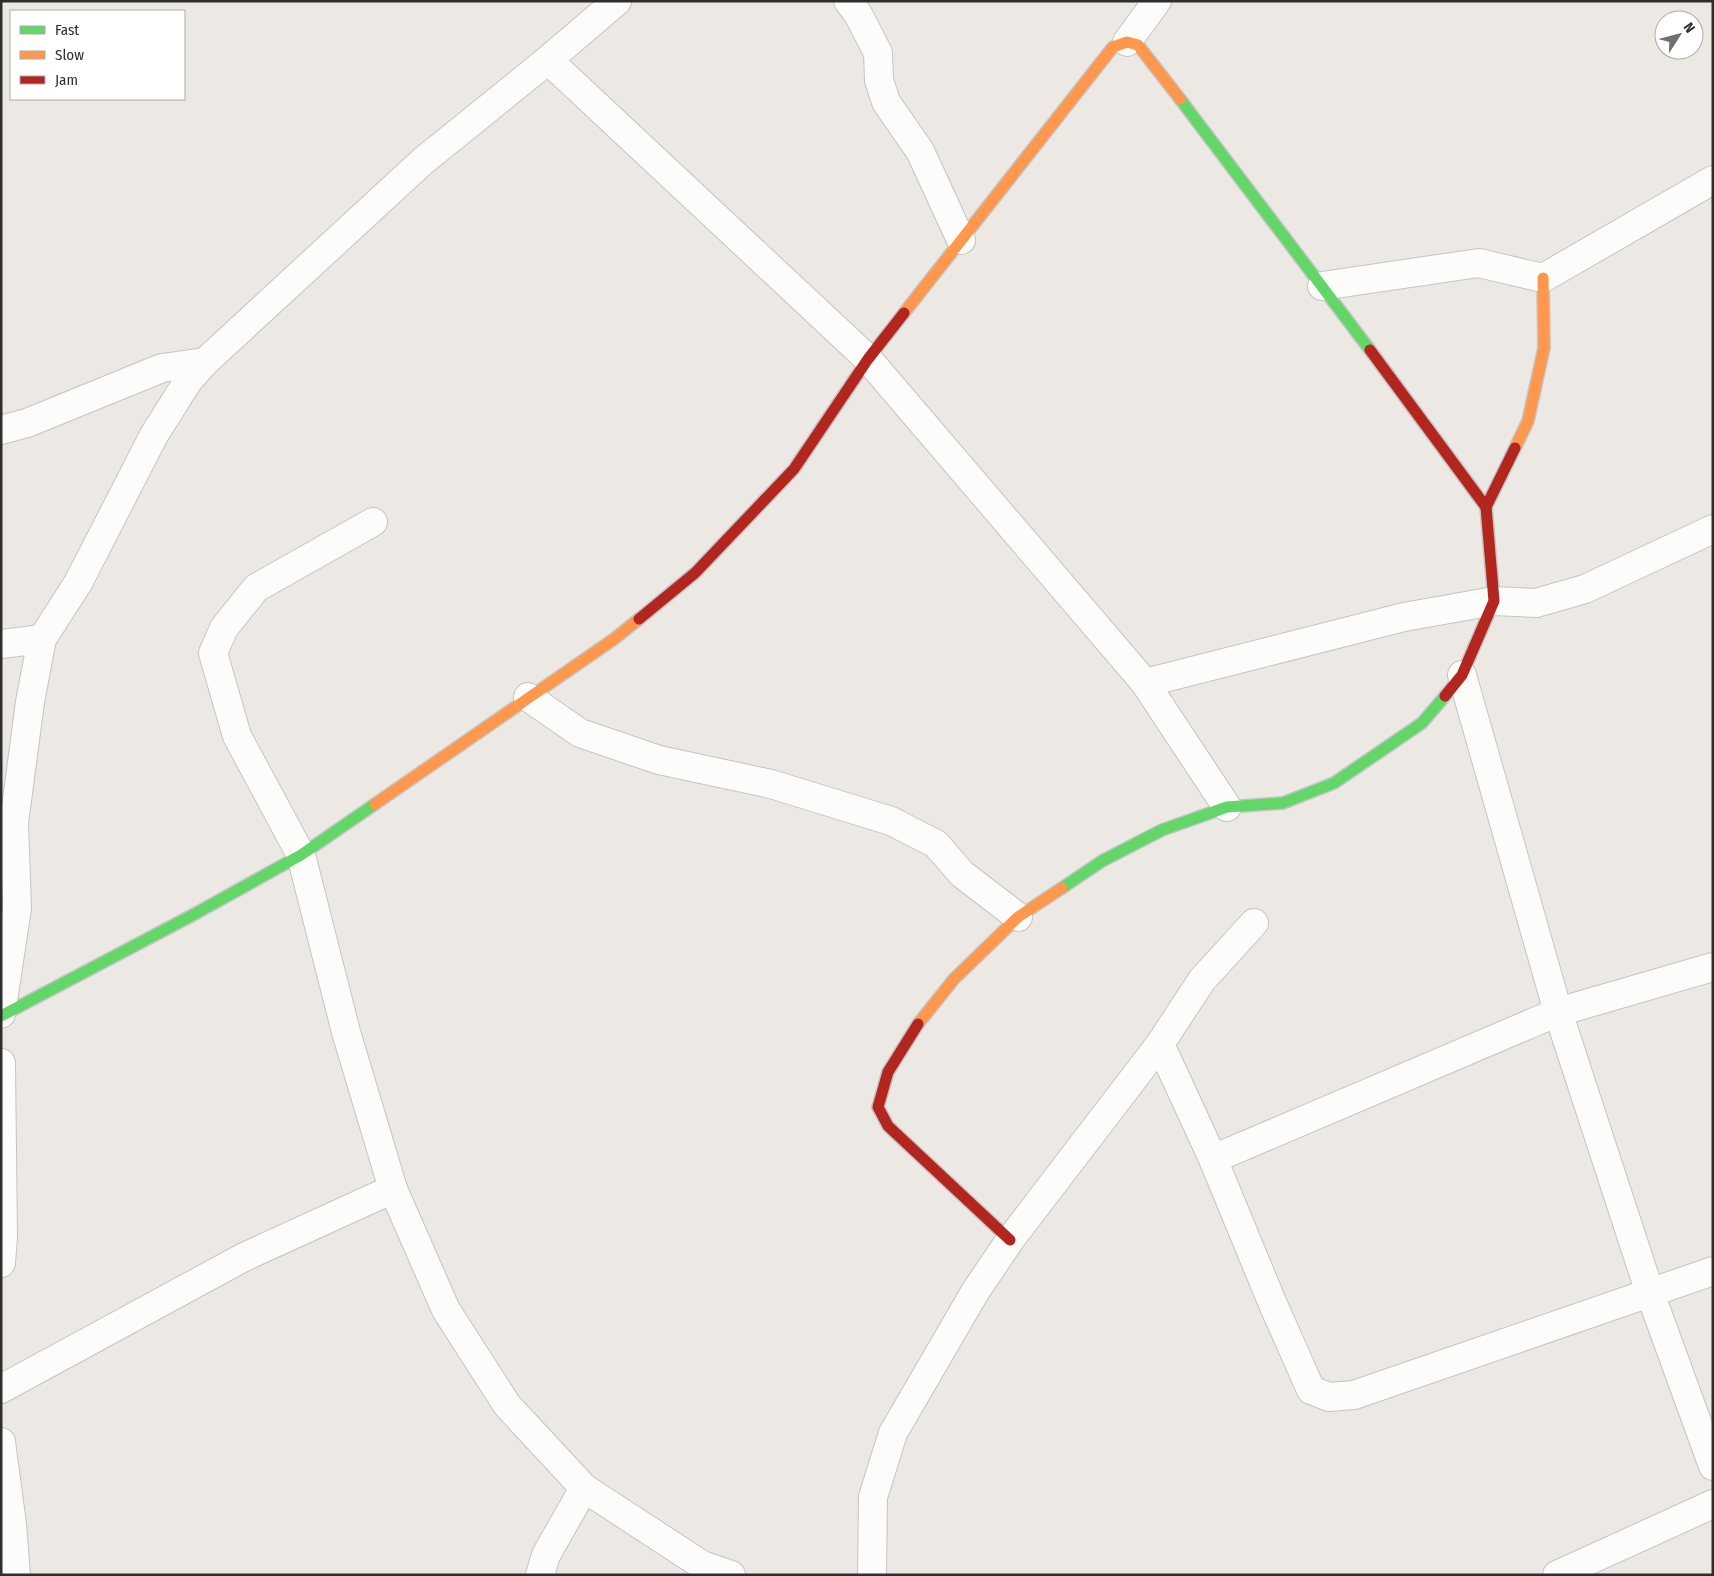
<svg xmlns="http://www.w3.org/2000/svg" width="1714" height="1576" viewBox="0 0 1714 1576" font-family="'Fira Sans Condensed',sans-serif">
<rect width="100%" height="100%" fill="#ece8e4"/>
<g fill="none" stroke-linecap="round" stroke-linejoin="round">
<defs>
<g id="street">
<polyline points="848,1 858,14 878,53 879,80 886,102 920,151 961,240"/>
<polyline points="1127,42 1157,1"/>
<polyline points="548,60 868,359 1145,683 1227,807"/>
<polyline points="1322,286 1479,263 1543,278 1713,180"/>
<polyline points="1,430 27,423 162,368 205,362"/>
<polyline points="373,522 256,588 224,628 213,653 237,736 301,855 346,1032 393,1189 446,1310 507,1405 584,1488 702,1565 731,1575"/>
<polyline points="1,644 42,639"/>
<polyline points="1462,675 1558,1012 1650,1293 1713,1466"/>
<polyline points="1145,683 1404,617 1494,601 1536,603 1585,589 1713,529"/>
<polyline points="528,697 580,733 659,760 771,784 891,821 936,844 962,874 1018,917"/>
<polyline points="1,1014 17,908 14,823 30,702 42,639 78,583 154,435 188,381 205,362 423,161 548,60 617,1"/>
<polyline points="1160,1044 1213,1159 1272,1302 1311,1390 1329,1397 1354,1395 1713,1271"/>
<polyline points="1,1063 3,1237 1,1263"/>
<polyline points="1213,1159 1558,1012 1713,967"/>
<polyline points="1,1389 244,1257 393,1189"/>
<polyline points="1,1442 12,1524 16,1575"/>
<polyline points="540,1575 546,1555 584,1488"/>
<polyline points="872,1575 873,1497 893,1433 975,1292 1010,1240 1160,1044 1202,980 1254,923"/>
<polyline points="1557,1575 1713,1504"/>
</g>
<g id="fast">
<polyline points="1180,99 1370,350"/>
<polyline points="1062,888 1102,861 1162,830 1227,807 1283,803 1334,783 1422,723 1445,696"/>
<polyline points="1,1016 191,916 301,855 375,804"/>
</g>
<g id="slow">
<polyline points="904,313 1113,47 1127,42 1138,45 1180,99"/>
<polyline points="1515,448 1528,421 1544,348 1543,278"/>
<polyline points="375,804 614,639 639,619"/>
<polyline points="918,1024 954,979 1018,917 1062,888"/>
</g>
<g id="jam">
<polyline points="1370,350 1486,507"/>
<polyline points="639,619 695,573 794,469 868,359 904,313"/>
<polyline points="1445,696 1462,675 1494,601 1486,507 1515,448"/>
<polyline points="918,1024 888,1072 878,1107 888,1126 1010,1240"/>
</g>
</defs>
<use href="#street" stroke="#c5c4c5" stroke-width="30"/>
<use href="#fast" stroke="#c5c4c5" stroke-width="14"/>
<use href="#slow" stroke="#c5c4c5" stroke-width="14"/>
<use href="#jam" stroke="#c5c4c5" stroke-width="14"/>
<use href="#street" stroke="#fcfcfb" stroke-width="28"/>
<use href="#fast" stroke="#63d668" stroke-width="11"/>
<use href="#slow" stroke="#ff974d" stroke-width="11"/>
<use href="#jam" stroke="#b3261e" stroke-width="11"/>
</g>
<rect width="1714" height="1576" fill="none" stroke="#2e2e2e" stroke-width="5"/>
<rect x="10" y="10" width="175" height="90" fill="#ffffff" stroke="#ababab"/>
<rect x="20" y="26" width="25" height="8" fill="#63d668" stroke="#ababab"/>
<text x="55" y="35" font-size="15" fill="#2e2e2e">Fast</text>
<rect x="20" y="51" width="25" height="8" fill="#ff974d" stroke="#ababab"/>
<text x="55" y="60" font-size="15" fill="#2e2e2e">Slow</text>
<rect x="20" y="76" width="25" height="8" fill="#b3261e" stroke="#ababab"/>
<text x="55" y="85" font-size="15" fill="#2e2e2e">Jam</text>
<g transform="translate(1679 35) rotate(54)"><circle r="24" fill="#ffffff" stroke="#ababab"/>
<path d="M0-4L9 19L0 12L-9 19Z" fill="#706f6e"/>
<text y="-8" font-size="14" font-weight="bold" text-anchor="middle" fill="#2e2e2e">N</text>
</g>
</svg>
